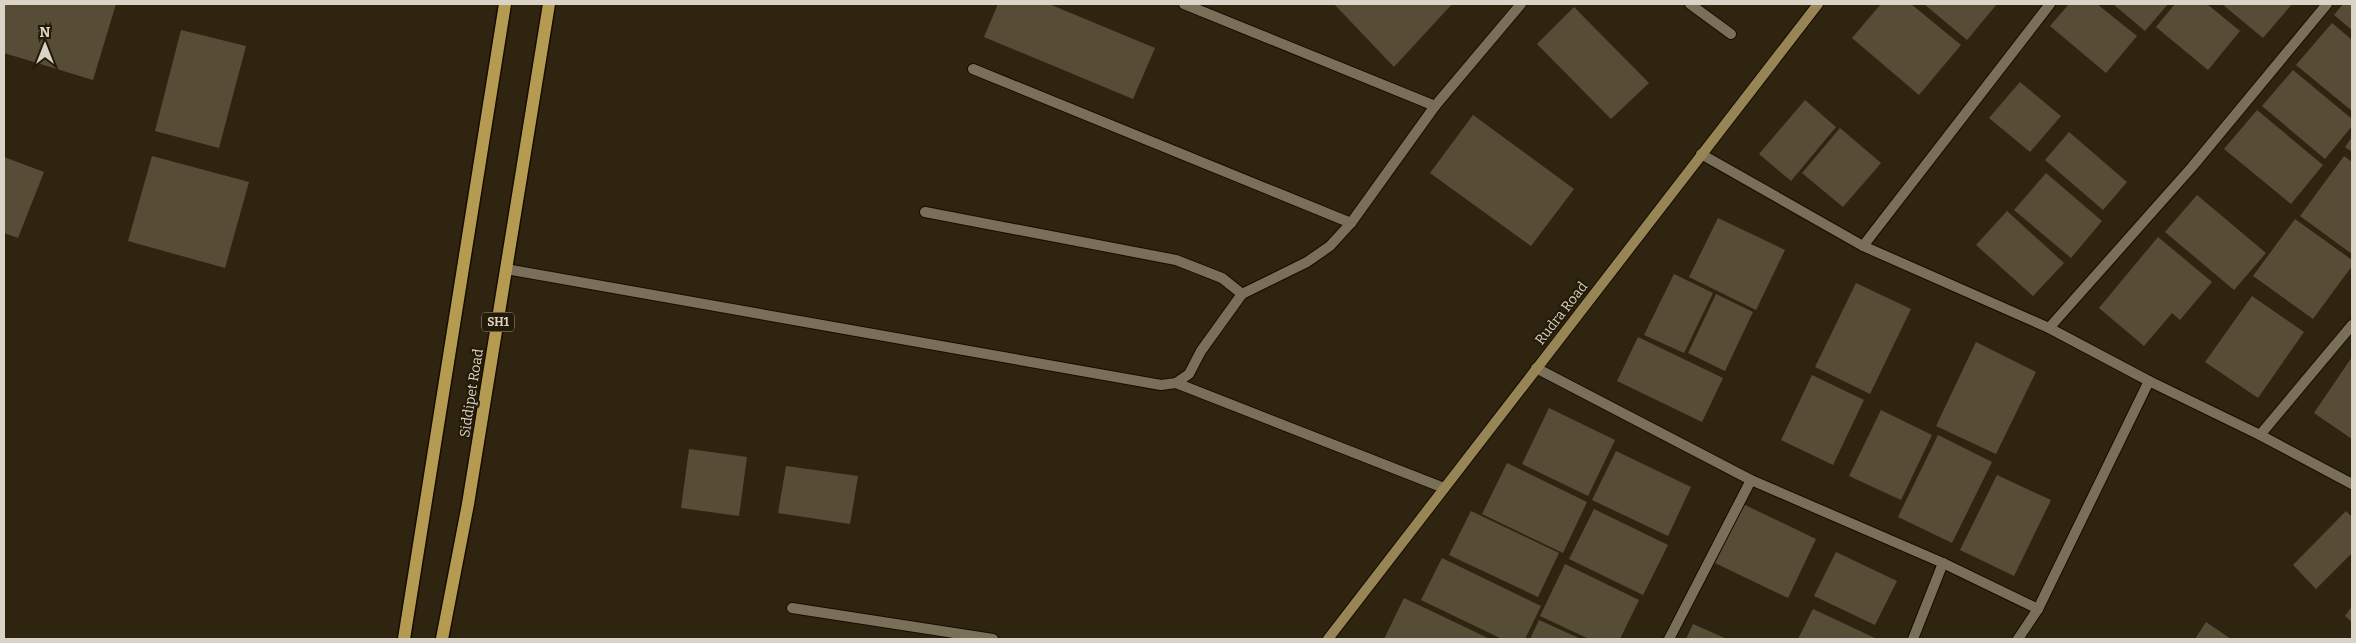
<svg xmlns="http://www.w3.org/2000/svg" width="2356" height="643" viewBox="0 0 2356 643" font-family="Bitter,serif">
<rect width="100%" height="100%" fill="#2e2410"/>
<g fill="#574d37">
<polygon points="4,4 116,4 93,80 4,53"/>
<polygon points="998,4 1049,4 1155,48 1133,99 984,37"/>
<polygon points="1334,4 1452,4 1394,67"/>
<polygon points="1881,4 1911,4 1961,45 1919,95 1852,38"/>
<polygon points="1924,4 1997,4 1967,40"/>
<polygon points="2069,4 2097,4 2137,36 2106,73 2050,26"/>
<polygon points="2113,4 2168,4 2145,31"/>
<polygon points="2175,4 2207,4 2240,31 2208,70 2156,27"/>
<polygon points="2222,4 2292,4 2263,38"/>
<polygon points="2343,4 2352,4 2352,30 2334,15"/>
<polygon points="1574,7 1649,83 1611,119 1537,44"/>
<polygon points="2332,23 2352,40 2352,111 2296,65"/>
<polygon points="181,30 246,46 219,148 155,131"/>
<polygon points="2293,70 2352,119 2352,126 2325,159 2262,106"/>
<polygon points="2020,82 2061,116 2030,152 1989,118"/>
<polygon points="1805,100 1836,127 1791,181 1759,154"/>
<polygon points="2257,110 2323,165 2291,204 2224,149"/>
<polygon points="1473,115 1574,189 1531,246 1430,173"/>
<polygon points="1840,128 1881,163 1843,207 1802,173"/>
<polygon points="2069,132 2127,182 2103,210 2045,160"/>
<polygon points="2352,137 2352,152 2345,147"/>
<polygon points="152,156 249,182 225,268 128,241"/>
<polygon points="2344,156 2352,162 2352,254 2300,216"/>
<polygon points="4,157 44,172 18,238 4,233"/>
<polygon points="2046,173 2102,221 2071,258 2014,210"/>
<polygon points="2197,195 2266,253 2234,290 2165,232"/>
<polygon points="2007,211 2064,263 2033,296 1976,245"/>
<polygon points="1718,218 1785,250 1756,310 1689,277"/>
<polygon points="2295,219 2352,260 2352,266 2313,319 2253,276"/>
<polygon points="2158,237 2212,282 2180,320 2172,313 2144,346 2099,308"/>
<polygon points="1674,274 1713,293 1684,353 1644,335"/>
<polygon points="1856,283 1911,309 1870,394 1815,367"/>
<polygon points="1716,294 1753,312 1725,371 1688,353"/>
<polygon points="2252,296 2304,332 2258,398 2205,362"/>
<polygon points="1638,337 1723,378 1702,422 1617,381"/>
<polygon points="1976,342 2036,372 1996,454 1936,426"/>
<polygon points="2352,357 2352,439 2314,413"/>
<polygon points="1812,375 1864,400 1833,465 1781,440"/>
<polygon points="1549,408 1615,440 1588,496 1522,464"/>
<polygon points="1881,410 1932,435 1901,500 1849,476"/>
<polygon points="1938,435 1992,462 1952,543 1898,517"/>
<polygon points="689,449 747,457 739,516 681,508"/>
<polygon points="1616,451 1691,487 1668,536 1592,500"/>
<polygon points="1507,463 1587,502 1563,553 1482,514"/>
<polygon points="786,466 858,476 850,524 778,513"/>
<polygon points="1997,475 2051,500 2014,576 1960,550"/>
<polygon points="1743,504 1816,539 1788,598 1715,563"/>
<polygon points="1594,509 1668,545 1643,595 1569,559"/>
<polygon points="1471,511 1559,553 1538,597 1449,555"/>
<polygon points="2346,511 2352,517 2352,553 2316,589 2293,565"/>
<polygon points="1836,552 1897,581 1875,625 1814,596"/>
<polygon points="1442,558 1541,606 1525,639 1502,639 1421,600"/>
<polygon points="1565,564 1639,600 1620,639 1589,639 1540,616"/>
<polygon points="1404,598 1490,639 1384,639"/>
<polygon points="2352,606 2352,622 2345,616"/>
<polygon points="1813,609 1877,639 1798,639"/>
<polygon points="1539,620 1581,639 1530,639"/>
<polygon points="2206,622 2231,639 2195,639"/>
<polygon points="1693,624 1727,639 1686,639"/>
</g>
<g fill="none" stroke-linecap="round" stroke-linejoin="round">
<defs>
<g id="service">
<polyline points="1184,4 1435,106"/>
<polyline points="1690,4 1731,34"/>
<polyline points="973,69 1351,223"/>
<polyline points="925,212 1176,260 1222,278 1242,294"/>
<polyline points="506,269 1161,385 1176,383 1189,374 1201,351 1242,294 1307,262 1330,246 1351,223 1435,106 1521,4"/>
<polyline points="1176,383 1444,488"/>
<polyline points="1913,639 1943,563"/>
</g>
<g id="minor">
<polyline points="1701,154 1863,246 2049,328 2149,381 2260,435 2352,484"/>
<polyline points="1863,246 2050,4"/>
<polyline points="2049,328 2192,167 2327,4"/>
<polyline points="1536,368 1751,480 1943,563 2038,609"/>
<polyline points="2260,435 2352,325"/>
<polyline points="792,608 993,639"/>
<polyline points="1669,639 1751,480"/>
<polyline points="2018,639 2038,609 2149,381"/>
</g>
<polyline id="secondary" points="1328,639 1818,4"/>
<g id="primary">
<polyline points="404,639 505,4"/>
<polyline points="442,639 468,504 549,4"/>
</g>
</defs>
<use href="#service" stroke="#160d00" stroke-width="12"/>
<use href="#minor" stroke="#160d00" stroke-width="12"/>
<use href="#secondary" stroke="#160d00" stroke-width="12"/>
<use href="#primary" stroke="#160d00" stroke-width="15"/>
<use href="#service" stroke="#7a6f59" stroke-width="10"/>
<use href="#minor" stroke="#7a6f59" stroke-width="10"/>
<use href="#secondary" stroke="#988555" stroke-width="10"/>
<use href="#primary" stroke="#b59b51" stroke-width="12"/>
</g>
<g text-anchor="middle" stroke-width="4.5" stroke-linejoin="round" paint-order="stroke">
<rect fill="#241b07" stroke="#a39c8e" stroke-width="1" x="482" y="312.5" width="32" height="19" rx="4"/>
<g font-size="12" font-weight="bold" fill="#dad4c8">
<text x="498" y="326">SH1</text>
</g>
<g font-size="14" fill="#dad4c8" stroke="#241b07">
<text transform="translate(1561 313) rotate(-52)" y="5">Rudra Road</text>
<text transform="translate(471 393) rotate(-81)" y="5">Siddipet Road</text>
</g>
</g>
<rect width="2356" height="643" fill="none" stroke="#dad4c8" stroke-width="10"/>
<g transform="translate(45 45)" stroke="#241b07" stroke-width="4" paint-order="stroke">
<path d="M0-4L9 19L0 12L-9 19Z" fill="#dad4c8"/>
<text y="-8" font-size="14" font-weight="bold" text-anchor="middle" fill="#dad4c8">N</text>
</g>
</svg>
